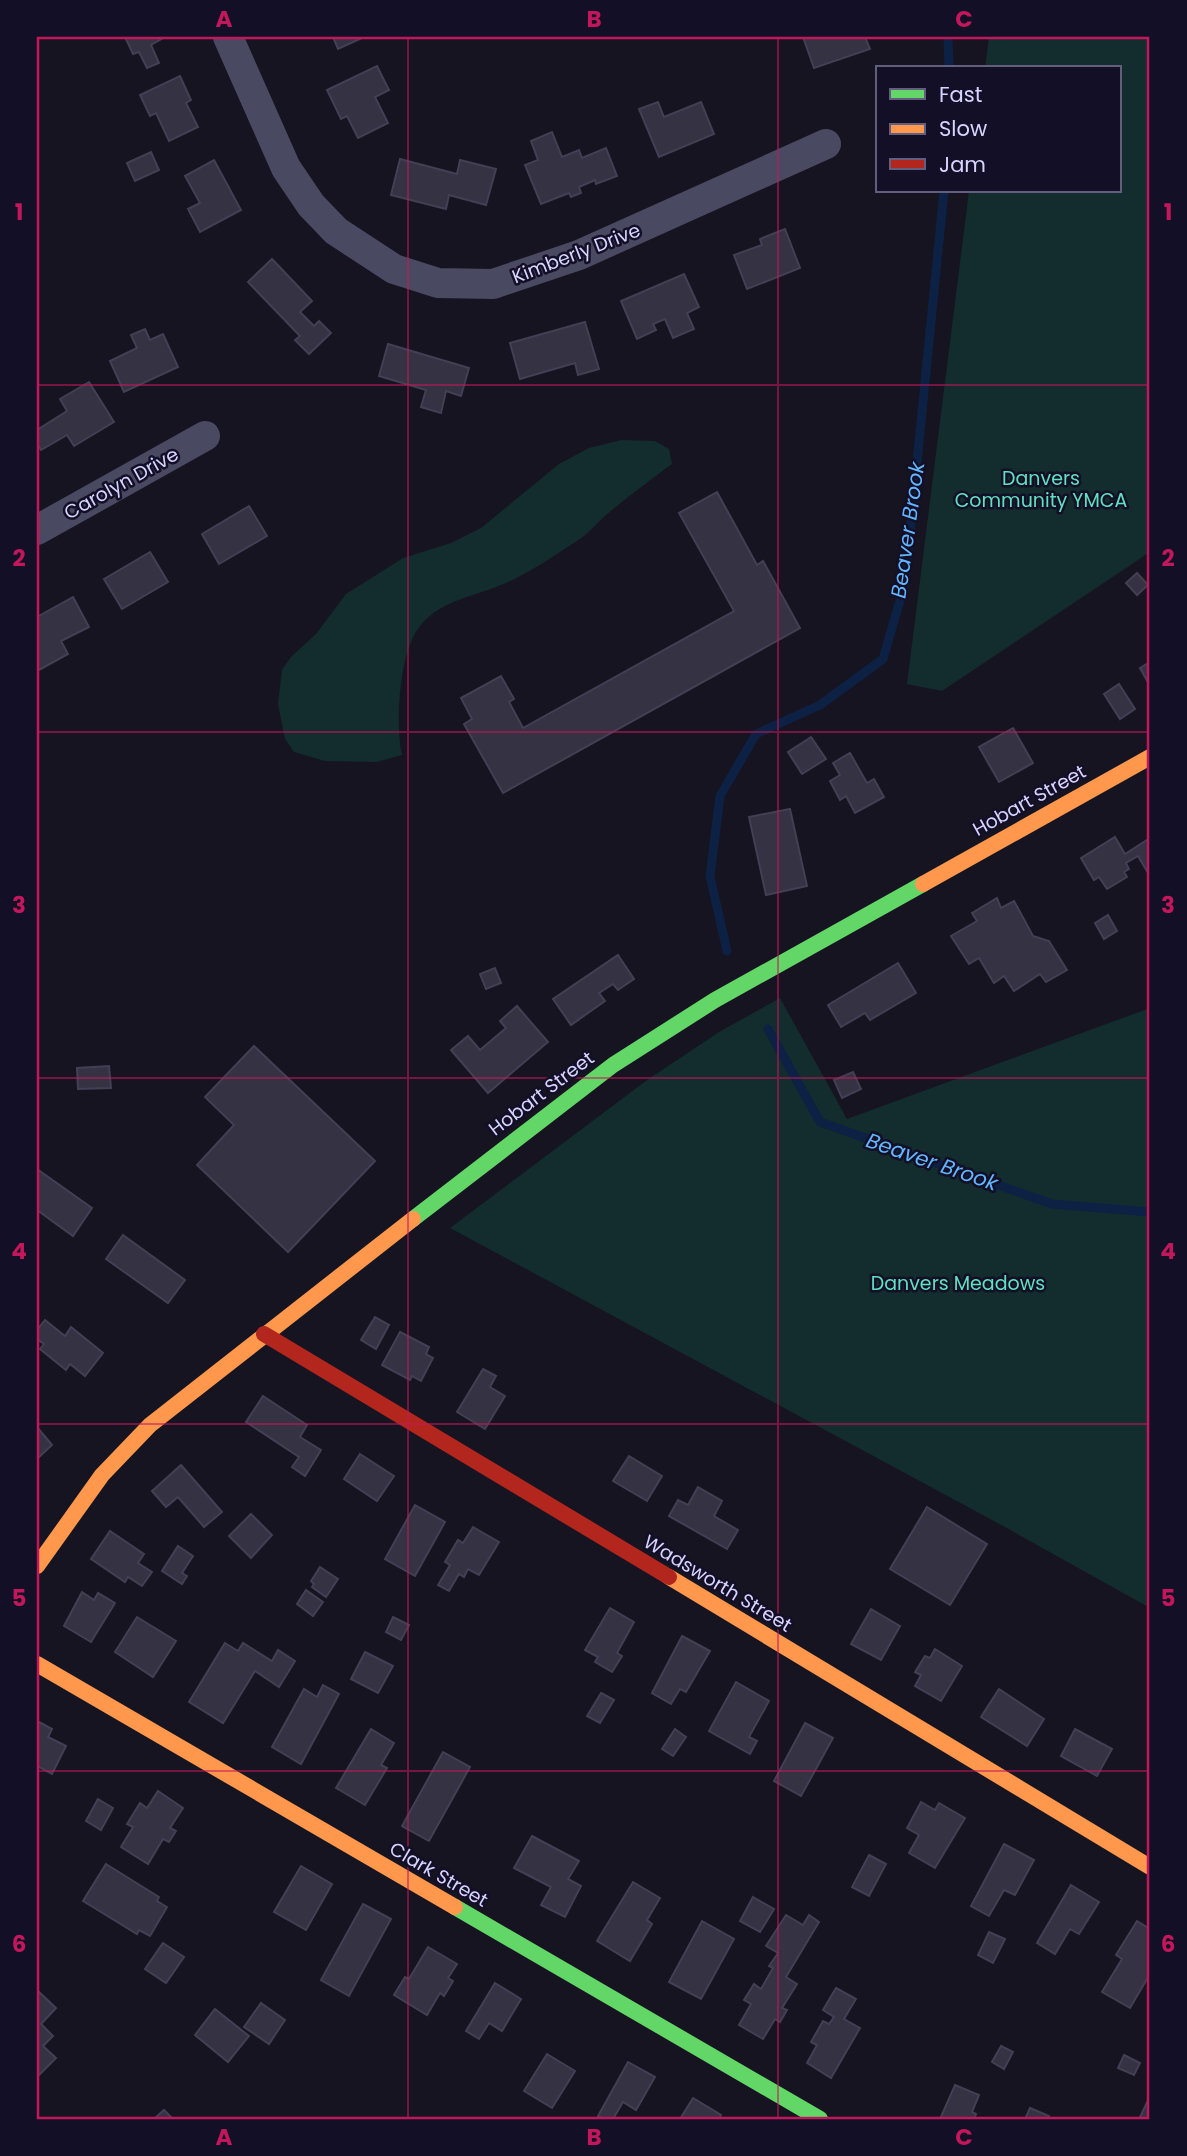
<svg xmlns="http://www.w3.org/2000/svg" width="1187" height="2156" viewBox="0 0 1187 2156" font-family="Poppins,sans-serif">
<rect width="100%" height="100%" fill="#161421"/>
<g fill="#132c2d">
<polygon points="989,37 1150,37 1150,552 942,691 907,684 969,191 1119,191 1119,68 985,68"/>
<path d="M 621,440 L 655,441 L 669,449 L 672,464 C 649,481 626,498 605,516 C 595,525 587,535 577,541 C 555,555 532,571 508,582 C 476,597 443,598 420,626 C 399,651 395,725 402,755 L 377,762 L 325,761 L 294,752 L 285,739 L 278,704 L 282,670 L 291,657 L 316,634 L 346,594 L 403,558 L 451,543 L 481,528 L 559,464 L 589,448 Z"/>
<polygon points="780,998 847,1119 1150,1008 1150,1608 1005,1527 450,1228 647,1080 719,1032"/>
</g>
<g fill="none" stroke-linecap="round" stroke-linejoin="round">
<g stroke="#0d2144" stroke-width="9">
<polyline points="948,37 949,68"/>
<polyline points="727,951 710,876 720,796 756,734 820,705 883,659 905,583 944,191"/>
<polyline points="768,1029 820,1122 1052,1204 1150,1212"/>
</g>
</g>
<g fill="#343243" stroke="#433f54" stroke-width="2">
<polygon points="125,37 165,37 151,45 159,63 147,68 139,52 133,54"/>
<polygon points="333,37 364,37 338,49"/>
<polygon points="803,37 865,37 870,49 814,68"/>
<polygon points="377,66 389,90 375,97 388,123 358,138 347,116 341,119 327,90"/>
<polygon points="180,76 191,100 186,103 198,127 169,141 156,113 150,116 140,95"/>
<polygon points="658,102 664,117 701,102 714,134 659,157 639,109"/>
<polygon points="552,132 562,157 579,150 582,158 606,148 617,176 596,184 595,180 579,187 581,193 571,197 569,193 541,204 525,165 538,160 531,141"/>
<polygon points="151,152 159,170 135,181 127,163"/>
<polygon points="400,159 457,174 460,160 496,169 486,205 449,195 446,209 391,195"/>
<polygon points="214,160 241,210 200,232 188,209 200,203 185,176"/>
<polygon points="785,229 800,268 747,289 734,255 762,245 760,239"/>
<polygon points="272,259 312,301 300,312 314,326 319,321 331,333 309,354 295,340 300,336 248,282"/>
<polygon points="684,274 699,307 687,313 694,329 673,338 665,319 653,324 656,330 637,339 621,301"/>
<polygon points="585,322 599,369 578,375 575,363 520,379 510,343"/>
<polygon points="145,329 150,340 163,334 178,367 124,392 110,361 137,348 131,335"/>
<polygon points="388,344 469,368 461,396 446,391 441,413 421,407 426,390 379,376"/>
<polygon points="89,382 114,422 74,446 67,435 41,450 37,443 37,430 67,411 60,399"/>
<polygon points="717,492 757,565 763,561 800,628 503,793 464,724 472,719 461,698 501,676 514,699 509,702 523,728 734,611 679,513"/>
<polygon points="249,506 267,536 219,564 202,534"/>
<polygon points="150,552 168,582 122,609 104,579"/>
<polygon points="1137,573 1148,585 1137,595 1126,583"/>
<polygon points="73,597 89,627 61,641 68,654 37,671 37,617"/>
<polygon points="1150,662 1150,686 1140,668"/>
<polygon points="1119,684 1135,709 1120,719 1104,694"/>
<polygon points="1013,728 1033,763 999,782 979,747"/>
<polygon points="811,737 826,759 802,774 788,752"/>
<polygon points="850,753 867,783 874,779 884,797 855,813 846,796 840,800 830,781 840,775 833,763"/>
<polygon points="790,809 807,886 766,895 749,817"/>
<polygon points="1115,837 1125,854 1150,838 1150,871 1148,873 1138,856 1126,863 1129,869 1124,872 1127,877 1107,889 1099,877 1094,880 1081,858"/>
<polygon points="997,898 1001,908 1014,901 1033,936 1049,941 1067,970 1046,982 1040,974 1014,991 1004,976 994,983 979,958 969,964 951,936 977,921 972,913"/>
<polygon points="1108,915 1117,931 1104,939 1095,923"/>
<polygon points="618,955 634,979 618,990 613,984 599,993 605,1001 571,1025 553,999"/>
<polygon points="898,963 916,993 870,1020 865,1013 841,1027 828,1005"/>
<polygon points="495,968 501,983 486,989 480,974"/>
<polygon points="517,1006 548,1042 488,1093 451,1050 468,1036 480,1050 506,1028 500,1021"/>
<polygon points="254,1046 375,1161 288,1252 197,1165 234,1125 205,1097"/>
<polygon points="109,1066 111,1088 78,1089 77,1068"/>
<polygon points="853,1072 861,1089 842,1098 834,1080"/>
<polygon points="37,1169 92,1208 73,1236 37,1210"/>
<polygon points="123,1235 185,1280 168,1303 106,1259"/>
<polygon points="375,1317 389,1325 376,1349 361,1340"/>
<polygon points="45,1320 65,1336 71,1327 103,1353 85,1376 70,1364 66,1370 40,1349 44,1344 37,1339 37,1330"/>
<polygon points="400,1332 429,1347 426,1354 433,1358 421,1381 412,1376 410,1380 382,1365"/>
<polygon points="483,1369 496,1376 490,1387 505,1396 485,1429 457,1412"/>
<polygon points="263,1396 307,1425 300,1437 321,1450 305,1476 292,1467 299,1457 246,1422"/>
<polygon points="37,1427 52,1445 37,1459"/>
<polygon points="360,1454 394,1476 377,1501 344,1479"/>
<polygon points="629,1456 662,1476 647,1501 613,1481"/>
<polygon points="181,1465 222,1512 204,1527 178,1497 166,1507 152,1491"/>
<polygon points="698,1487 722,1501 714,1516 738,1530 727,1549 669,1516 678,1500 688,1505"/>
<polygon points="415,1505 445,1522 415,1576 385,1559"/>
<polygon points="927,1507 987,1544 950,1605 890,1569"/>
<polygon points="251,1514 272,1535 251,1558 229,1536"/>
<polygon points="473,1527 499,1542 479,1575 468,1569 464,1577 459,1574 449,1591 438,1585 450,1565 445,1562 458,1540 463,1543"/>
<polygon points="110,1531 144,1554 138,1563 152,1572 142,1586 128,1577 125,1582 91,1559"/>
<polygon points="178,1546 193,1556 182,1573 187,1576 182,1584 162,1571"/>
<polygon points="320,1567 338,1579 326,1597 312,1587 314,1584 311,1581"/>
<polygon points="306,1590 323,1602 313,1616 297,1604"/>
<polygon points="82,1592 94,1600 98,1593 115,1603 91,1642 64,1626"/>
<polygon points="610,1608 634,1622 617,1653 622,1656 612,1672 595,1662 598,1657 585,1650"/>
<polygon points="871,1609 900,1626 881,1660 851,1644"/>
<polygon points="137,1617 176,1641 153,1677 115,1652"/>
<polygon points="393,1617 409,1625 401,1640 386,1632"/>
<polygon points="682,1636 710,1651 686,1692 680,1689 671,1704 652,1693"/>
<polygon points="225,1643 238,1651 243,1643 272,1661 278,1650 295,1661 279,1687 255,1671 223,1723 189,1702"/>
<polygon points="935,1649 962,1666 941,1701 915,1686 921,1675 915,1672 925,1656 930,1658"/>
<polygon points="365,1652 393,1666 378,1693 351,1679"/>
<polygon points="736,1682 769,1701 749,1737 757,1741 750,1754 709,1731"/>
<polygon points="323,1685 339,1694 301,1764 272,1747 304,1689 317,1697"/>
<polygon points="999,1689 1044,1719 1027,1746 981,1717"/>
<polygon points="601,1693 614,1700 600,1723 587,1716"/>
<polygon points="37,1721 52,1729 48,1737 66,1746 52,1774 37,1766"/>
<polygon points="805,1723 833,1738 801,1796 774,1781"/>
<polygon points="371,1729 394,1743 381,1765 387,1768 365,1805 336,1788"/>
<polygon points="675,1729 686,1737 673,1756 662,1749"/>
<polygon points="1075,1729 1112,1749 1097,1776 1061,1756"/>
<polygon points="443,1752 470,1767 429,1841 402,1826"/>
<polygon points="158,1791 183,1808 170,1828 176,1831 169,1842 163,1839 148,1864 121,1847 133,1827 127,1824 140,1803 147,1808"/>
<polygon points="98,1799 113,1808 101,1830 86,1821"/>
<polygon points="921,1802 935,1810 939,1803 965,1818 935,1868 909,1853 919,1835 907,1828"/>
<polygon points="532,1836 579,1861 568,1879 581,1886 565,1917 541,1905 551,1887 514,1868"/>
<polygon points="1004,1844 1034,1860 1015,1895 1004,1890 989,1916 971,1906"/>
<polygon points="869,1855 886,1864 869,1896 852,1887"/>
<polygon points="106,1864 159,1897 157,1901 167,1907 150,1936 139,1930 137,1934 83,1901"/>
<polygon points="301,1866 332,1884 306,1930 274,1912"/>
<polygon points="633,1882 660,1898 647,1920 652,1924 630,1961 597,1941"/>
<polygon points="1071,1885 1099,1902 1079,1934 1070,1929 1055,1954 1037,1943"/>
<polygon points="753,1897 774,1909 760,1932 740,1921"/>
<polygon points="363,1904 391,1919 349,1996 321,1980"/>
<polygon points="786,1915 803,1925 809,1915 819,1922 786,1977 797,1984 782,2008 787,2010 780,2022 775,2019 763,2039 739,2025 751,2004 744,2000 754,1984 761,1989 773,1968 769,1966 778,1953 766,1946"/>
<polygon points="702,1921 734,1939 701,1999 669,1982"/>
<polygon points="1137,1921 1150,1929 1150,1974 1130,2008 1102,1992 1122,1959 1116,1955"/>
<polygon points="989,1932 1005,1939 993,1963 978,1955"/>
<polygon points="163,1943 184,1957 166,1983 145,1969"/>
<polygon points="428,1947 457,1964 448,1978 453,1981 444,1996 440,1993 427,2015 394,1995 405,1977 409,1979"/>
<polygon points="495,1983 521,1999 502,2031 489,2023 479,2039 466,2031"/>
<polygon points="836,1988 856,1999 844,2019 860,2028 831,2078 807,2063 817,2045 811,2042 823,2021 829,2024 834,2017 823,2010"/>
<polygon points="37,1990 56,2008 41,2024 53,2036 43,2046 56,2058 37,2077"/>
<polygon points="261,2003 285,2020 269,2044 244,2027"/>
<polygon points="215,2009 249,2036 228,2062 195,2035"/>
<polygon points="1001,2046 1013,2052 1004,2069 992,2062"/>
<polygon points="547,2054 575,2071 552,2108 524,2091"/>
<polygon points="1124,2055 1140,2063 1134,2075 1118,2068"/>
<polygon points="628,2062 655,2077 636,2110 623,2102 613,2119 604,2119 598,2116"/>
<polygon points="955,2085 979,2095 972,2112 976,2114 974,2119 940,2119"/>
<polygon points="1150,2096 1150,2119 1144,2119 1140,2117"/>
<polygon points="693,2098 721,2115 719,2119 680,2119"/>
<polygon points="1030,2108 1049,2116 1048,2119 1025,2119"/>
<polygon points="164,2110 173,2119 154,2119"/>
</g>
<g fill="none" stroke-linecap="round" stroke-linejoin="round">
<g stroke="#4a4962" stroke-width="30">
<polyline points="228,37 286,168 311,205 336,231 394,269 438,283 493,284 579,255 826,144"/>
<polyline points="37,530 205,436"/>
</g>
<g stroke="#63d668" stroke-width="16">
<polyline points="413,1219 613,1065 715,1000 923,884"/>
<polyline points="455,1907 820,2119"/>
</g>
<g stroke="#ff974d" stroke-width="16">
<polyline points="923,884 1150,757"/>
<polyline points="37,1566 102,1475 150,1425 413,1219"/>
<polyline points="669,1577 1150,1867"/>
<polyline points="37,1664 455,1907"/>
</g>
<polyline stroke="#b3261e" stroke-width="16" points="264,1334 669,1577"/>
</g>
<path fill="none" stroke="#c2185b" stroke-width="2" stroke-opacity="0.55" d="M 408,37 L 408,2119M 778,37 L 778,2119M 37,385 L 1150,385M 37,732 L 1150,732M 37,1078 L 1150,1078M 37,1424 L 1150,1424M 37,1771 L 1150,1771"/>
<g text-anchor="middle" stroke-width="5" stroke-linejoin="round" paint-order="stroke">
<g font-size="19" fill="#d9d4ff" stroke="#130f26">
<text transform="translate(576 253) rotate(-21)" y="7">Kimberly Drive</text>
<text transform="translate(121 483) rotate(-29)" y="7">Carolyn Drive</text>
<text transform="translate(1029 800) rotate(-29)" y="7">Hobart Street</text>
<text transform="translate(541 1093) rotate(-37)" y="7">Hobart Street</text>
<text transform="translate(718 1583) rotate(31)" y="7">Wadsworth Street</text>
<text transform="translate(439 1874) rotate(30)" y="7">Clark Street</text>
</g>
<g font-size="19" fill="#5fe0c0" stroke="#130f26">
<text x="1041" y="485">Danvers<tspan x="1041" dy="22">Community YMCA</tspan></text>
<text x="958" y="1290">Danvers Meadows</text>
</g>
<g font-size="21" font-style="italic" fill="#62b6ff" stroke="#130f26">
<text transform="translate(908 530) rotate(-82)" y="7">Beaver Brook</text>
<text transform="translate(932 1162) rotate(19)" y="7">Beaver Brook</text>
</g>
</g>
<rect width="1187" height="2156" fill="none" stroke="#130f26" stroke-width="77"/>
<rect x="876" y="66" width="245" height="126" fill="#130f26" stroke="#625e7d" stroke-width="2"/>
<rect x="890" y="89" width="35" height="10" fill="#63d668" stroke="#625e7d" stroke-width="2"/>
<text x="939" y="102" font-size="21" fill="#d9d4ff">Fast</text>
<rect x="890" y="124" width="35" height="10" fill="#ff974d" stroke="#625e7d" stroke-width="2"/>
<text x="939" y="136" font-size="21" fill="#d9d4ff">Slow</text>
<rect x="890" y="159" width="35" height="10" fill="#b3261e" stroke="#625e7d" stroke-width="2"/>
<text x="939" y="172" font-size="21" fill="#d9d4ff">Jam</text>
<rect x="38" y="38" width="1110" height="2080" fill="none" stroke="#c2185b" stroke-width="2.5"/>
<g font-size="23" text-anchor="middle" font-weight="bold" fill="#c2185b">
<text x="224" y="27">A</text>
<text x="594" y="27">B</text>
<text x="964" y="27">C</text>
<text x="19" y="220">1</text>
<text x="1168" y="220">1</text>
<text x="19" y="566">2</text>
<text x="1168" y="566">2</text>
<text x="19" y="913">3</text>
<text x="1168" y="913">3</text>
<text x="19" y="1259">4</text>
<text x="1168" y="1259">4</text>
<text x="19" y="1606">5</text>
<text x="1168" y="1606">5</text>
<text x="19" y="1952">6</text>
<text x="1168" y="1952">6</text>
<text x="224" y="2145">A</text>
<text x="594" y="2145">B</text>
<text x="964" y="2145">C</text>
</g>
</svg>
